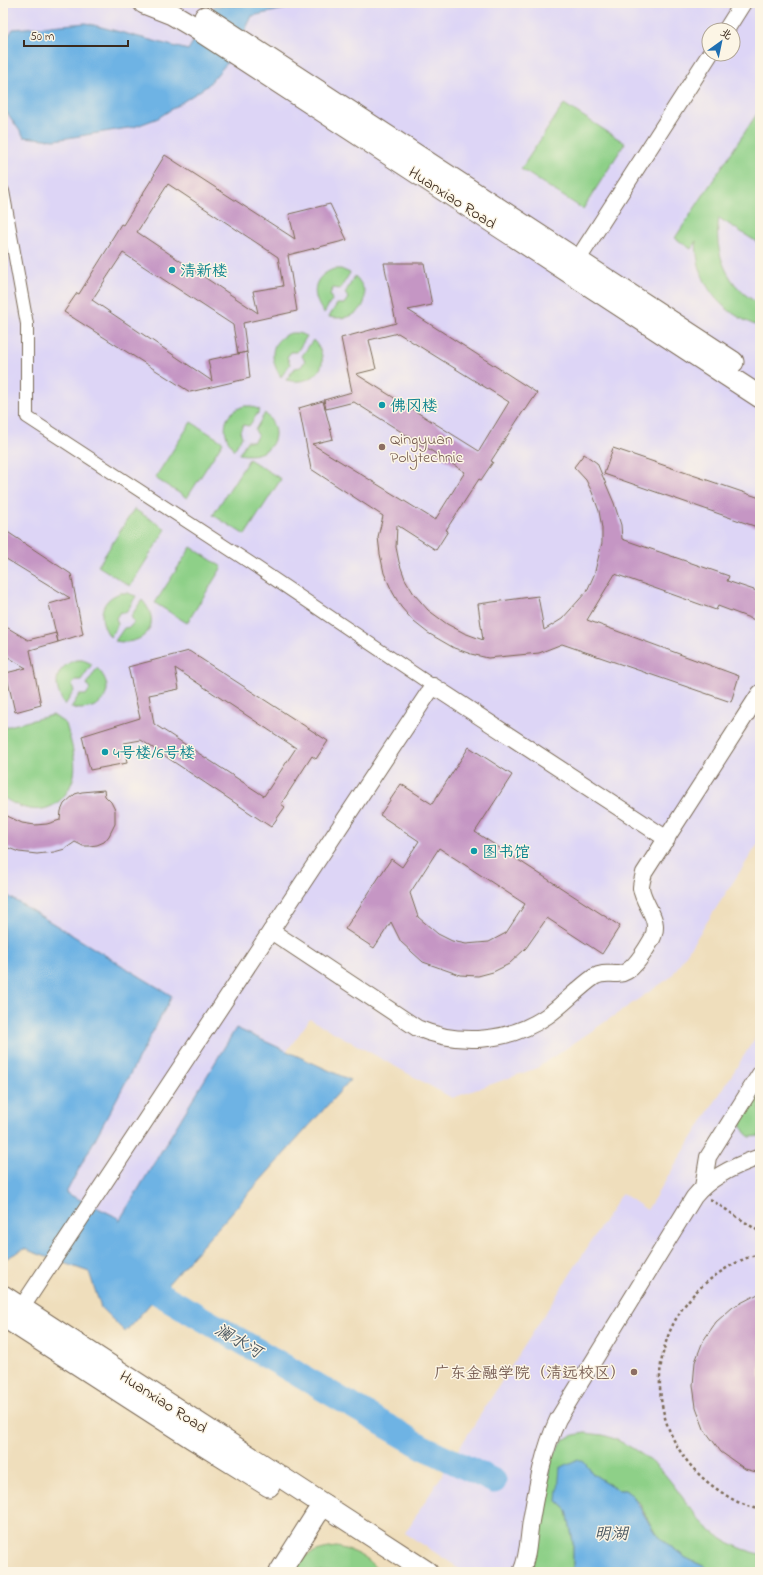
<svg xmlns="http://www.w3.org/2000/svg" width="763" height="1575" viewBox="0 0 763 1575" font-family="'Indie Flower','LXGW WenKai TC',sans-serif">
<rect width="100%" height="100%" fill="#fcf5e5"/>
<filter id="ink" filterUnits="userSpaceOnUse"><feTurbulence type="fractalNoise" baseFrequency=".025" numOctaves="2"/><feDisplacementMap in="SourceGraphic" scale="8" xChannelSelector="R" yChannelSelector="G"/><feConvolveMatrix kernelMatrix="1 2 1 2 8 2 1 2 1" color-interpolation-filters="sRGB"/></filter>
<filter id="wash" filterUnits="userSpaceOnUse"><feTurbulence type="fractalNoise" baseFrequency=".012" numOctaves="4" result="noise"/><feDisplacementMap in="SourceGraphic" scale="16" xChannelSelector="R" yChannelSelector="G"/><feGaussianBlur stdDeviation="0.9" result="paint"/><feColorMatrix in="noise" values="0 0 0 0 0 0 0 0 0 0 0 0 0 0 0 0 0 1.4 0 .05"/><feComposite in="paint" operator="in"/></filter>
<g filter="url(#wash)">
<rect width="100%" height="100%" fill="#efdebc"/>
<g fill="#ddd5f6" fill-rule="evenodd">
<path d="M 3,3 L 760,3 L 760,841 L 671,977 L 537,1068 L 452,1098 L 310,1019 L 135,1261 L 3,1199 ZM 709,30 L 733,30 L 733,54 L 709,54 Z"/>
<polygon points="760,1030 760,1572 456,1572 459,1568 405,1533 622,1193 647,1210"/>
</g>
<g fill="#8ed088" stroke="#647d53">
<polygon points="564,104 625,143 583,209 521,169"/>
<path d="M 760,109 L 760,244 L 719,218 C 713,252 727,288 760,304 L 760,327 C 719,312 697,285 696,241 L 691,249 L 675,238 Z"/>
<path d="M 334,269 L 341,269 L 350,273 L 340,289 L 333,288 L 330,294 L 332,300 L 324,313 C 311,296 311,277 334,269 Z"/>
<path d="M 355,276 C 378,300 358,323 329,317 L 337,304 L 344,304 L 348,298 L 345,293 Z"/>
<path d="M 291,333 L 298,333 L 307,336 L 297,352 L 291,352 L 287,357 L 290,364 L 281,377 C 269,359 269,340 291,333 Z"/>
<path d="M 313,340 C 335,363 315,387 286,380 L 295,368 L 301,367 L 305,361 L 302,356 Z"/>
<path d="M 244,406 L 251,406 L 260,410 L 249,426 L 243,425 L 240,431 L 242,437 L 234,450 C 221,433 221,414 244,406 Z"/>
<path d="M 265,413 C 288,437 268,460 239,454 L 247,441 L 254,441 L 258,435 L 255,430 Z"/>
<polygon points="191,422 223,442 187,498 155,478"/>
<polygon points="249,459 281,479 245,535 213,515"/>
<polygon points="134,509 166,529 130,586 98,566"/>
<polygon points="191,547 222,567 187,623 155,603"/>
<path d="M 120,593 L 127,593 L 136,596 L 126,613 L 120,612 L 116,618 L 118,624 L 110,637 C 98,620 98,601 120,593 Z"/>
<path d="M 142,600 C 164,624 144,647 115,641 L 124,628 L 130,627 L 134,622 L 131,616 Z"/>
<path d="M 76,660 L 83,660 L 92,664 L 81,680 L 75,680 L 72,685 L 74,691 L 65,705 C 53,687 53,668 76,660 Z"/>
<path d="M 97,668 C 120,691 100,714 71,708 L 79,695 L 86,695 L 90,689 L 87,684 Z"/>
<path d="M 53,715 L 66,724 C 70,739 77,759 74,775 C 73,781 70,787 67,792 C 51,817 23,812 3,797 L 3,729 L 9,726 Z"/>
<path d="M 760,1089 L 760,1136 L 750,1137 C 730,1124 751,1103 760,1089 Z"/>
<path d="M 585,1433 C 591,1434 597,1434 603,1435 C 622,1440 643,1454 658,1467 C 674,1483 685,1503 700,1520 C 715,1537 737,1549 760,1554 L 760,1572 L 716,1572 L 686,1558 L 670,1546 L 655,1533 L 638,1501 L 625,1490 L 618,1490 L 593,1474 L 584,1462 L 557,1501 L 567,1510 L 573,1542 L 573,1572 L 533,1572 L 534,1548 L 552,1458 L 563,1440 L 574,1435 Z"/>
<path d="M 337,1547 C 354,1551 368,1557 379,1572 L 289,1572 C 300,1555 317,1549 337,1547 Z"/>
</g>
<g fill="#6eb3e4" stroke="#546e81">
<polygon points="250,3 312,3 252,16 233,56 207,86 158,118 134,127 55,140 24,137 3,107 3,44 13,29 86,23 188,50 214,6 248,5"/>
<polygon points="3,893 172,996 66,1193 119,1218 119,1221 236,1028 350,1080 125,1332 101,1308 89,1272 24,1249 3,1260"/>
<polygon points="578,1459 584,1462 593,1474 618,1490 625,1490 633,1496 655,1533 670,1546 686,1558 716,1572 573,1572 573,1542 567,1510 557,1501 560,1468"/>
</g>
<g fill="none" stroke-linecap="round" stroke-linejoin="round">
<polyline stroke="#6eb3e4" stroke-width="25" points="129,1276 423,1447 494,1481"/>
</g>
<g id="blocks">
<g fill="#c596c4" fill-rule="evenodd">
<path d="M 165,155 L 295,239 L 289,214 L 330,204 L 347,240 L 288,255 L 297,311 L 243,323 L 247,352 L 238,354 L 233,325 L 123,253 L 92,300 L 212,381 L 208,360 L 247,352 L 250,378 L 190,392 L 64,312 L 77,293 L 79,294 L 111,243 L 110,242 L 121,224 L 123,225 L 155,174 L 154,173 ZM 168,184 L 278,257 L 283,286 L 253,291 L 258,313 L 137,232 Z"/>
<path d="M 384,263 L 424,263 L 432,305 L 408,310 L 537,393 L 525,411 L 524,410 L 491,461 L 493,462 L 481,480 L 479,479 L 446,530 L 448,531 L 436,550 L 397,525 L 396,547 L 399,562 L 405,579 L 414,594 L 428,610 L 447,624 L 464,633 L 483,640 L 478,604 L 538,596 L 544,630 L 562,619 L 587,591 L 594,575 L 602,543 L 602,528 L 599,511 L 592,492 L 586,480 L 574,467 L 584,454 L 597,463 L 614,503 L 621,525 L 622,539 L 729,576 L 727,581 L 760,592 L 760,606 L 755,620 L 718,606 L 716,610 L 615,574 L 587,620 L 739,676 L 731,702 L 562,644 L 539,653 L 488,658 L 471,654 L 454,648 L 428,633 L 414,622 L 401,607 L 392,591 L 384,573 L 380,554 L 378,537 L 383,516 L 311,469 L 299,408 L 323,401 L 333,439 L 312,444 L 435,520 L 465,472 L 354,402 L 326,409 L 324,400 L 352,392 L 341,338 L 396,323 ZM 398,333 L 509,402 L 479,451 L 356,374 L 376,369 L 369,340 Z"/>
<polygon points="613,448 760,498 760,528 604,474"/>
<polygon points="3,529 71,574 83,634 58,642 49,604 70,598 3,557"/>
<polygon points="3,625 28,640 56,633 58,642 30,650 41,705 15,712 6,673 26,668 3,654"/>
<path d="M 189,651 L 328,741 L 316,759 L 312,756 L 281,804 L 285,807 L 271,827 L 141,740 L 124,743 L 127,763 L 90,770 L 82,736 L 140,718 L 128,667 ZM 175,668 L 296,748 L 264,796 L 154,724 L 149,695 L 179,689 Z"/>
<path d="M 469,747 L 512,775 L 475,832 L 620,926 L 602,954 L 547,918 L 526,948 L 509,964 L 493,972 L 478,976 L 460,975 L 423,962 L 401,942 L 391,922 L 374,948 L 345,929 L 391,859 L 402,867 L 419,841 L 380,815 L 401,784 L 432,804 ZM 439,848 L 525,904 L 506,933 L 489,942 L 466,944 L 452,941 L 438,934 L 418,917 L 410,893 Z"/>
<polygon points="104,790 105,796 111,802 115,810 115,824 109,836 104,842 97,845 89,846 83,846 75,842 65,849 54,852 37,854 19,852 3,846 3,814 22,823 35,825 47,824 60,820 61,811 64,804 75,794 82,792"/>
<polygon points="760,1293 760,1473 745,1469 721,1452 704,1429 696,1407 693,1385 695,1362 703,1341 716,1322 733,1307"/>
</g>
</g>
</g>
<g filter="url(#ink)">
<use href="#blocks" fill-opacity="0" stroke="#7a6955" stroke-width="1"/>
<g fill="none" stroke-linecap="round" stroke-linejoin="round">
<defs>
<polyline id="pedestrian" points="3,191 27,324 27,417 249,562 433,686"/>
<g id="minor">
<polyline points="726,30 743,3"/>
<polyline points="571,270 710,54"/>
<path d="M 271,931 L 417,1028 C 459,1046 510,1042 547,1016 C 564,1004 578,988 594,977 C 602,972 609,974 617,974 C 632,975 645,951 652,939 C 662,919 644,907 641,888 C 641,883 643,878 644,873 L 760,693"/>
<polyline points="703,1187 708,1157 760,1074"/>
<polyline points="16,1316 433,686 667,839"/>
<path d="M 521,1572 C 529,1556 528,1538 531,1521 C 537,1486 543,1451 558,1419 L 694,1197 C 710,1177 736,1165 760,1157"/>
</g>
<g id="tertiary">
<polyline points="144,3 172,14 194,27 760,397"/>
<polyline points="205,17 733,362"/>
<polyline points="3,1296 427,1572"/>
<polyline points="3,1316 192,1438 269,1486"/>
<polyline points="280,1572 316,1515 324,1505"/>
</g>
</defs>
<use href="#pedestrian" stroke="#7a6955" stroke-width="14"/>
<use href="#minor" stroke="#7a6955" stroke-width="18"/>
<use href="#tertiary" stroke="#7a6955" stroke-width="23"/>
<g stroke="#7a6955" stroke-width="2.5" stroke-dasharray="3 3" stroke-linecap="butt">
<polyline points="710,1199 760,1232"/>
<path d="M 760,1254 C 745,1257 729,1266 716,1275 C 642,1326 641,1434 714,1487 C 727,1497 744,1507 760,1509"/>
</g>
<use href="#pedestrian" stroke="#fff" stroke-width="12"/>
<use href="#minor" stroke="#fff" stroke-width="16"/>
<use href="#tertiary" stroke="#fff" stroke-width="21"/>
</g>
</g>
<g fill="#0f9aa8" stroke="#fcf5e5" stroke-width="1.5">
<circle cx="172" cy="270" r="4"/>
<circle cx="382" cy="405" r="4"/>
<circle cx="105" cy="752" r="4"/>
<circle cx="474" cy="851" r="4"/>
</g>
<g fill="#8d6e63" stroke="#fcf5e5" stroke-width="1.5">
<circle cx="382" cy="447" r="4"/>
<circle cx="634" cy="1372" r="4"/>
</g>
<g text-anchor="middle" stroke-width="3" stroke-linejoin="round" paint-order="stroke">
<g font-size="16" fill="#3b2a1e" stroke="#fcf5e5">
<text transform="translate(453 197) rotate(33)" y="6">Huanxiao Road</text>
<text transform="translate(164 1401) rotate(33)" y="6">Huanxiao Road</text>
</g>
<g font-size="16" fill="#0d838f" stroke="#fcf5e5" text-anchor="start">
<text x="180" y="276">清新楼</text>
<text x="390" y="411">佛冈楼</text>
<text x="113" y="758">4号楼/6号楼</text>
<text x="482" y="857">图书馆</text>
</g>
<g font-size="16" fill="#785e54" stroke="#fcf5e5" text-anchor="start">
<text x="390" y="444">Qingyuan<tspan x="390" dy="18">Polytechnic</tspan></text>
<text x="626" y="1378" text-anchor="end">广东金融学院（清远校区）</text>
</g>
<g font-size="17" font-style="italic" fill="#4d5a63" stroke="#fcf5e5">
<text transform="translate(239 1340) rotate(30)" y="6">澜水河</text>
<text x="611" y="1539">明湖</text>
</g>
</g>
<rect width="763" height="1575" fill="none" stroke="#fcf5e5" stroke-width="16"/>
<g transform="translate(721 42) rotate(33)"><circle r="19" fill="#fcf5e5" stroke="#afa495"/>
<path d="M0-3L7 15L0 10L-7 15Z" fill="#1f6fb2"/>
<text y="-6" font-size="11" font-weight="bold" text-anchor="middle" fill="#3b2a1e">北</text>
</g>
<path d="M24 40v6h104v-6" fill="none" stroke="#3b2a1e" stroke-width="2"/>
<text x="30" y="40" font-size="12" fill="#3b2a1e" stroke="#fcf5e5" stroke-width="3" paint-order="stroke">50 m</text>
</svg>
